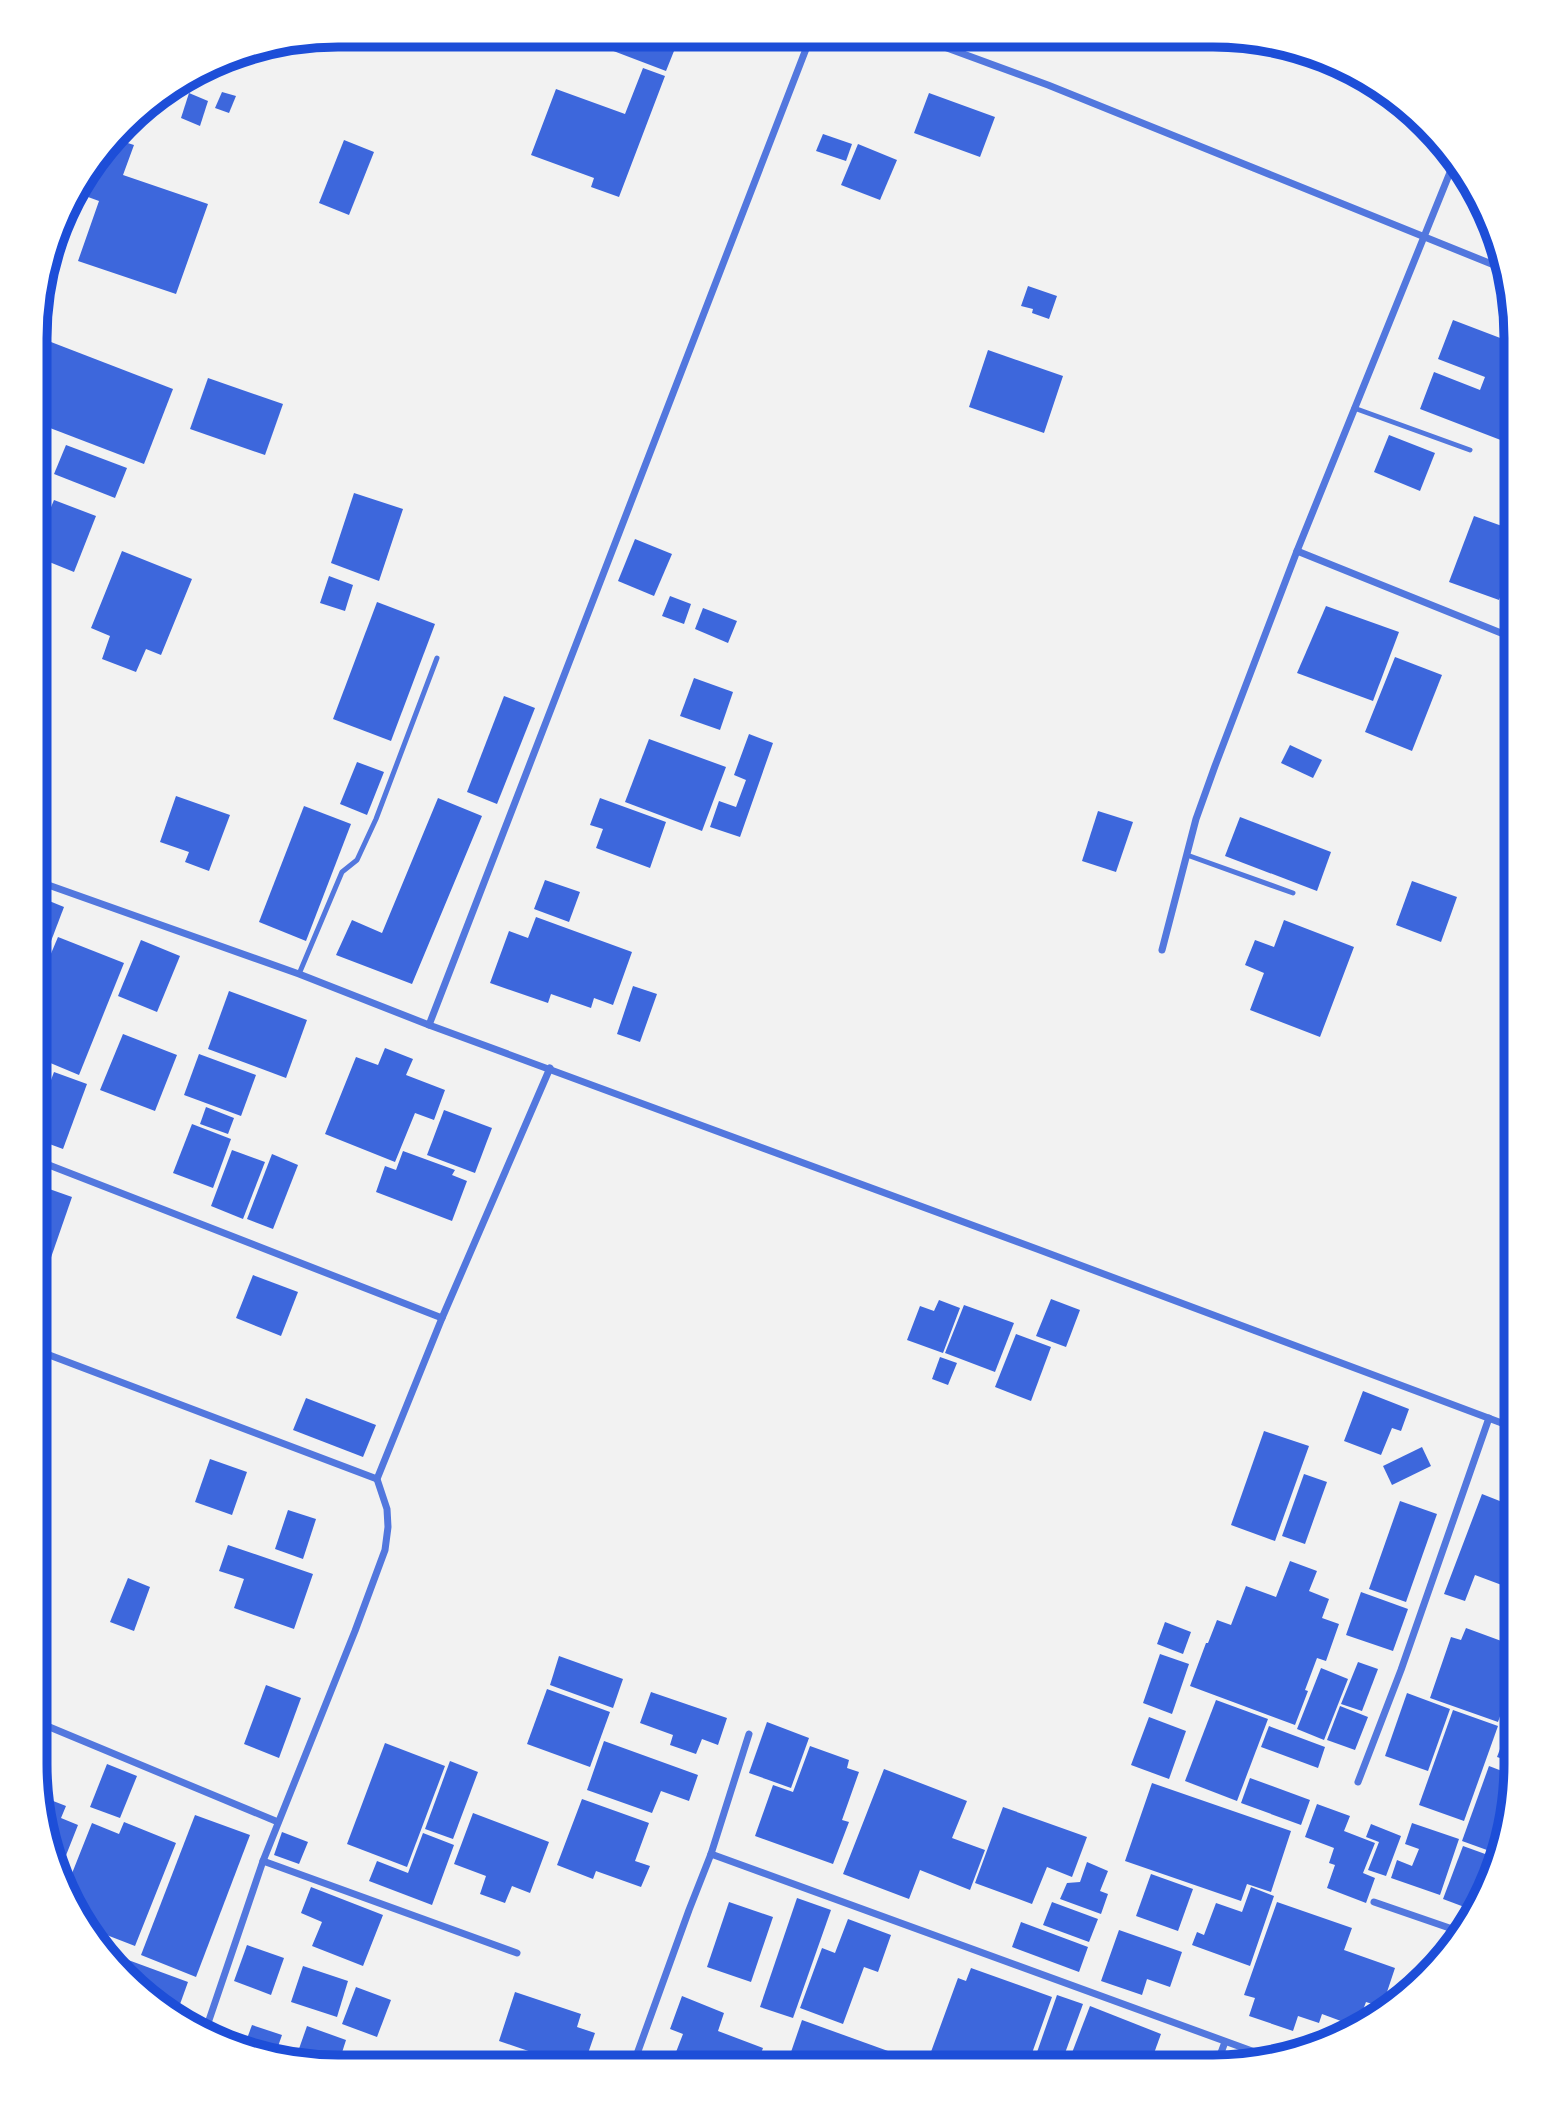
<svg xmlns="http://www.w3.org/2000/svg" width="1551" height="2102" viewBox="0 0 1551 2102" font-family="'Noto Sans',sans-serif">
<rect width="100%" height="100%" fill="#f2f2f2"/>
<g fill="#3d67dc">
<polygon points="574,36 680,36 666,71"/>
<polygon points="643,68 665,76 619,197 591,187 594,178 531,155 556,89 625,114"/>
<polygon points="222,92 236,96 229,113 215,108"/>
<polygon points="189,93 208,101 200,126 181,118"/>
<polygon points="929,93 995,117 980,157 914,133"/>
<polygon points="823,134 852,144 846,161 816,151"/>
<polygon points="115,139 134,145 123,175 208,204 176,294 78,261 99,201 77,193 81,180"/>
<polygon points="344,140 374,152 349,215 319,203"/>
<polygon points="858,144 897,160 880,200 841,185"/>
<polygon points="1028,286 1057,296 1049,319 1032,313 1033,309 1021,306"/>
<polygon points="1453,320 1516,344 1516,430 1511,444 1420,409 1434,372 1480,390 1485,377 1438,359"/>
<polygon points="38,337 173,389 144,464 37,423"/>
<polygon points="988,350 1063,376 1044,433 969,407"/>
<polygon points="208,378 283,404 265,455 190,429"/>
<polygon points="1389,435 1435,453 1420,491 1374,472"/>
<polygon points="66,445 127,468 115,498 54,474"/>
<polygon points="354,493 403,509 379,581 331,563"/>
<polygon points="54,500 96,516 74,572 37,557 37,541"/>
<polygon points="1474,516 1516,531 1516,554 1499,600 1449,582"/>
<polygon points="635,539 672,554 654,596 618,581"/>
<polygon points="122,551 192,579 161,655 146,649 136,672 102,659 110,636 91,628"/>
<polygon points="329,576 353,585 345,611 320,603"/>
<polygon points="670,596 691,604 684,624 662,616"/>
<polygon points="377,602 435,624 391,741 333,719"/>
<polygon points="1326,606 1399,632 1373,701 1297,673"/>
<polygon points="703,608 737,621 728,643 695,629"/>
<polygon points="1395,657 1442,675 1412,751 1365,732"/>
<polygon points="694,678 733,692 720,730 680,716"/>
<polygon points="504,696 535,708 497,804 467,792"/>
<polygon points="749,734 773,743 740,837 710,827 719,801 736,807 746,780 734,775"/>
<polygon points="649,739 726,767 702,831 625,802"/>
<polygon points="1290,745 1322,760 1313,778 1281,763"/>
<polygon points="357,762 384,772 367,815 340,804"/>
<polygon points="176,796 230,815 209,871 185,862 189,852 160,842"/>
<polygon points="438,798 482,816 412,984 336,955 352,920 382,933"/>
<polygon points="600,798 666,822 650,868 596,848 603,829 590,825"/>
<polygon points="304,806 351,824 306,941 259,922"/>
<polygon points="1098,811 1133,822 1116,872 1082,861"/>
<polygon points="1240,817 1331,852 1317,891 1225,856"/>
<polygon points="545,880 580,892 569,922 534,909"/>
<polygon points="1412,881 1457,897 1441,942 1396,925"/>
<polygon points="37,896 64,907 37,978 36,978"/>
<polygon points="536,917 632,952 613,1005 594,998 591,1008 551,994 548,1003 490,983 509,931 528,938"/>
<polygon points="1284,920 1354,947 1320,1037 1250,1010 1264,973 1245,965 1255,940 1274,947"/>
<polygon points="58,937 124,963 79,1075 36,1057 36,989"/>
<polygon points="141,940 180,956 157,1012 118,996"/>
<polygon points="633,986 657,994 640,1042 617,1034"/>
<polygon points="229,991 307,1020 286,1078 208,1049"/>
<polygon points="123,1034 177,1055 155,1111 100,1090"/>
<polygon points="385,1048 413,1059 406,1075 445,1090 434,1120 415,1113 395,1162 325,1134 356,1057 378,1065"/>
<polygon points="199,1054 256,1075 241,1116 184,1095"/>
<polygon points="36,1064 51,1069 37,1108 36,1108"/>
<polygon points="54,1072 87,1084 63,1149 36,1139 36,1120"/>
<polygon points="206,1107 234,1118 228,1134 200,1124"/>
<polygon points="444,1110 492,1128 475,1173 427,1155"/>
<polygon points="192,1124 231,1139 213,1188 173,1173"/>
<polygon points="232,1150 265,1162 243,1219 211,1206"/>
<polygon points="403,1151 455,1170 452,1175 467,1181 452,1221 376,1192 385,1166 396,1170"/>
<polygon points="272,1154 298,1165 273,1229 247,1219"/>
<polygon points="38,1185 72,1197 47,1269 36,1265"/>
<polygon points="253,1275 298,1292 281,1336 236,1318"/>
<polygon points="1051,1299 1080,1310 1066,1347 1036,1336"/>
<polygon points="939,1300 960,1308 943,1353 907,1340 920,1306 934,1311"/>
<polygon points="964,1305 1014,1323 995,1372 945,1353"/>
<polygon points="1016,1334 1051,1347 1031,1401 995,1387"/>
<polygon points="940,1357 957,1363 948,1385 932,1379"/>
<polygon points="1363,1391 1409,1409 1401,1431 1392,1428 1381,1455 1344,1441"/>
<polygon points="306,1398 376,1425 363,1457 293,1430"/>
<polygon points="1264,1431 1309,1446 1275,1541 1231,1525"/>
<polygon points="1422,1447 1431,1466 1392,1485 1383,1466"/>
<polygon points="210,1459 247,1472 232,1515 195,1502"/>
<polygon points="1304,1474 1327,1482 1305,1544 1282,1536"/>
<polygon points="1482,1494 1515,1507 1515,1590 1475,1575 1465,1601 1444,1594"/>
<polygon points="1400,1501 1437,1514 1406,1602 1369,1589"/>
<polygon points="288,1510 316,1519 303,1559 275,1549"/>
<polygon points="228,1545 313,1574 294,1629 234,1608 244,1579 219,1571"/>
<polygon points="1290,1561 1317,1571 1309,1591 1329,1599 1322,1618 1339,1624 1326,1661 1317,1658 1305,1690 1308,1691 1295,1725 1190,1686 1206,1643 1208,1643 1217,1620 1231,1625 1246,1586 1276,1597"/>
<polygon points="128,1578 150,1587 134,1631 110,1622"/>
<polygon points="1361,1592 1408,1609 1393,1651 1346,1635"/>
<polygon points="1165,1622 1191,1632 1183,1654 1157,1644"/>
<polygon points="1466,1628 1515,1646 1515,1673 1498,1722 1430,1698 1451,1637 1461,1640"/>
<polygon points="1160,1654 1189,1664 1172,1714 1143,1703"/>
<polygon points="559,1656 623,1679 613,1708 550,1685"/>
<polygon points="1358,1662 1378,1669 1362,1711 1341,1704"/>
<polygon points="1321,1668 1348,1679 1324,1740 1297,1729"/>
<polygon points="266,1685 301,1698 279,1758 244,1744"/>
<polygon points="547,1689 610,1712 590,1767 527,1744"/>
<polygon points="651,1692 727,1718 718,1745 702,1739 696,1754 670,1745 673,1735 640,1723"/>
<polygon points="1407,1693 1450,1709 1428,1771 1385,1756"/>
<polygon points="1216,1700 1268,1719 1237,1801 1185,1781"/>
<polygon points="1340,1706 1368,1717 1355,1750 1327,1740"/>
<polygon points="1453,1710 1498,1726 1464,1821 1419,1805"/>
<polygon points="1513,1714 1515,1715 1515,1763 1497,1757"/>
<polygon points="1149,1717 1186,1731 1169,1779 1131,1765"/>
<polygon points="767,1722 809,1738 791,1788 749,1773"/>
<polygon points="1269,1726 1325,1747 1318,1768 1261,1747"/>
<polygon points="604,1741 698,1775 689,1801 661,1791 652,1813 587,1790"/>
<polygon points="385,1743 445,1766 407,1867 347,1844"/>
<polygon points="810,1746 849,1760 847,1768 859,1772 842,1820 849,1822 833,1864 755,1836 773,1785 793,1792"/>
<polygon points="450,1761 478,1772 453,1839 425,1829"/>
<polygon points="107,1764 137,1776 120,1818 90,1807"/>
<polygon points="1489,1766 1515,1776 1506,1833 1498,1854 1462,1841"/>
<polygon points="884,1769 967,1801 952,1838 985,1850 970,1890 920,1870 909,1899 843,1874"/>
<polygon points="1250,1778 1310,1800 1301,1825 1241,1803"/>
<polygon points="1152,1783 1291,1831 1271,1892 1247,1884 1241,1901 1125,1861"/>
<polygon points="43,1797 66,1806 61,1818 78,1825 61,1868 59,1867"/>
<polygon points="582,1799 649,1823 635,1861 650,1866 641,1887 596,1871 593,1879 557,1865"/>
<polygon points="1317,1804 1350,1816 1344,1831 1375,1843 1363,1873 1375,1878 1366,1903 1327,1888 1335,1865 1329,1863 1334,1848 1305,1837"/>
<polygon points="1003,1807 1087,1837 1072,1877 1047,1867 1032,1904 975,1883"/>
<polygon points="473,1813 549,1842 530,1893 512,1886 505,1903 480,1894 486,1876 454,1864"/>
<polygon points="195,1815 250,1835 196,1977 141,1955"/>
<polygon points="124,1822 176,1843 135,1946 86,1927 66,1898 65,1891 92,1823 119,1834"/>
<polygon points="1412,1823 1459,1839 1440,1895 1391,1878 1397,1860 1412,1866 1419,1849 1405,1844"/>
<polygon points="1371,1824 1401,1836 1386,1876 1368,1870 1379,1842 1366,1837"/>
<polygon points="282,1832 308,1842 299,1864 274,1855"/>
<polygon points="423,1833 454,1845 432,1905 369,1881 377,1861 408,1873"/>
<polygon points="1463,1846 1499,1859 1475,1911 1443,1899"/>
<polygon points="1087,1862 1108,1871 1100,1891 1108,1894 1101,1914 1060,1899 1067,1883 1080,1882"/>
<polygon points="1151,1874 1193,1889 1178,1931 1136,1916"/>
<polygon points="311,1887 383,1915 363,1966 312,1946 322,1922 301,1913"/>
<polygon points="1251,1887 1274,1896 1250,1966 1192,1945 1197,1932 1204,1935 1216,1903 1242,1912"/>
<polygon points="797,1898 831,1910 793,2018 760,2007"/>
<polygon points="729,1902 773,1917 751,1982 707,1967"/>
<polygon points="1052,1902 1098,1919 1089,1942 1043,1925"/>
<polygon points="1277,1902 1352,1928 1344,1950 1395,1968 1382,2007 1366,2002 1360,2018 1352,2015 1349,2024 1322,2014 1319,2023 1298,2016 1293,2031 1249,2016 1255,1998 1244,1995"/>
<polygon points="848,1919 891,1935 878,1972 864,1967 843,2024 800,2008 822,1948 835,1953"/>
<polygon points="1021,1922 1088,1947 1079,1972 1012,1947"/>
<polygon points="1119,1930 1182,1952 1170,1987 1147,1979 1142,1995 1101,1981"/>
<polygon points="247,1945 284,1958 271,1995 234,1981"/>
<polygon points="101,1950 188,1982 175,2018 170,2016 111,1964"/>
<polygon points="303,1966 348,1981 337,2017 291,2002"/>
<polygon points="971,1968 1052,1997 1031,2056 1038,2058 1035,2066 945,2066 928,2060 958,1978 966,1981"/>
<polygon points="356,1987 391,2000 377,2037 342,2024"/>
<polygon points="515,1992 581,2014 577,2027 595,2033 584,2065 543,2065 546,2057 499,2041"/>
<polygon points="1057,1995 1083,2004 1061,2064 1036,2055"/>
<polygon points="682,1996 724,2013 718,2031 763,2048 756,2066 671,2065 683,2034 670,2029"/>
<polygon points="1090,2006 1161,2034 1149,2067 1093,2067 1070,2058"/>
<polygon points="802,2020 888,2051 883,2066 830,2066 791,2052"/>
<polygon points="252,2025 282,2035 275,2055 245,2044"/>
<polygon points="307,2026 346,2040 338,2065 299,2064 294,2063"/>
<polygon points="894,2052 923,2062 922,2066 889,2066"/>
<polygon points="780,2053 800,2060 798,2066 775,2066"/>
<polygon points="1041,2060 1058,2066 1058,2067 1039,2067"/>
</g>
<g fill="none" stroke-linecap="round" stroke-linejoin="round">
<g stroke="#5277de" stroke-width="5">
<polyline points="1354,408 1470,450"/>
<polyline points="1187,855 1293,893"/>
<polyline points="299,974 342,872 357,860 376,819 437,658"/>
</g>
<g stroke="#5277de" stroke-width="7">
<polyline points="917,37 1048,85 1499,267"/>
<polyline points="1297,551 1516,639"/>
<polyline points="37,881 299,974 429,1025 1037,1249 1515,1428"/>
<polyline points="1162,950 1196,819 1215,766 1297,551 1455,160"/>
<polyline points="429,1025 811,36"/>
<polyline points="36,1160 442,1318"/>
<polyline points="36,1350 377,1479"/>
<polyline points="35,1721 278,1822"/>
<polyline points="1358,1782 1401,1670 1489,1418"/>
<polyline points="711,1854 1263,2055"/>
<polyline points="263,1861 517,1953"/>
<polyline points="1374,1902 1464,1933"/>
<polyline points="206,2029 263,1861 355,1631 385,1550 388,1527 387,1509 377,1479 442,1318 550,1068"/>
<polyline points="633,2065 689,1910 711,1854 749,1734"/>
<polyline points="1216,2066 1225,2042"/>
</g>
</g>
<path d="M0 0H1551V2102H0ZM338 47H1213A291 291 0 0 1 1504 338V1764A291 291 0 0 1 1213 2055H338A291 291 0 0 1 47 1764V338A291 291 0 0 1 338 47Z" fill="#fff" fill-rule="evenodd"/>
<path fill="none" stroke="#1d4ed8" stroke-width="9" d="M338 47H1213A291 291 0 0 1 1504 338V1764A291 291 0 0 1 1213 2055H338A291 291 0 0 1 47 1764V338A291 291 0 0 1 338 47Z"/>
</svg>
